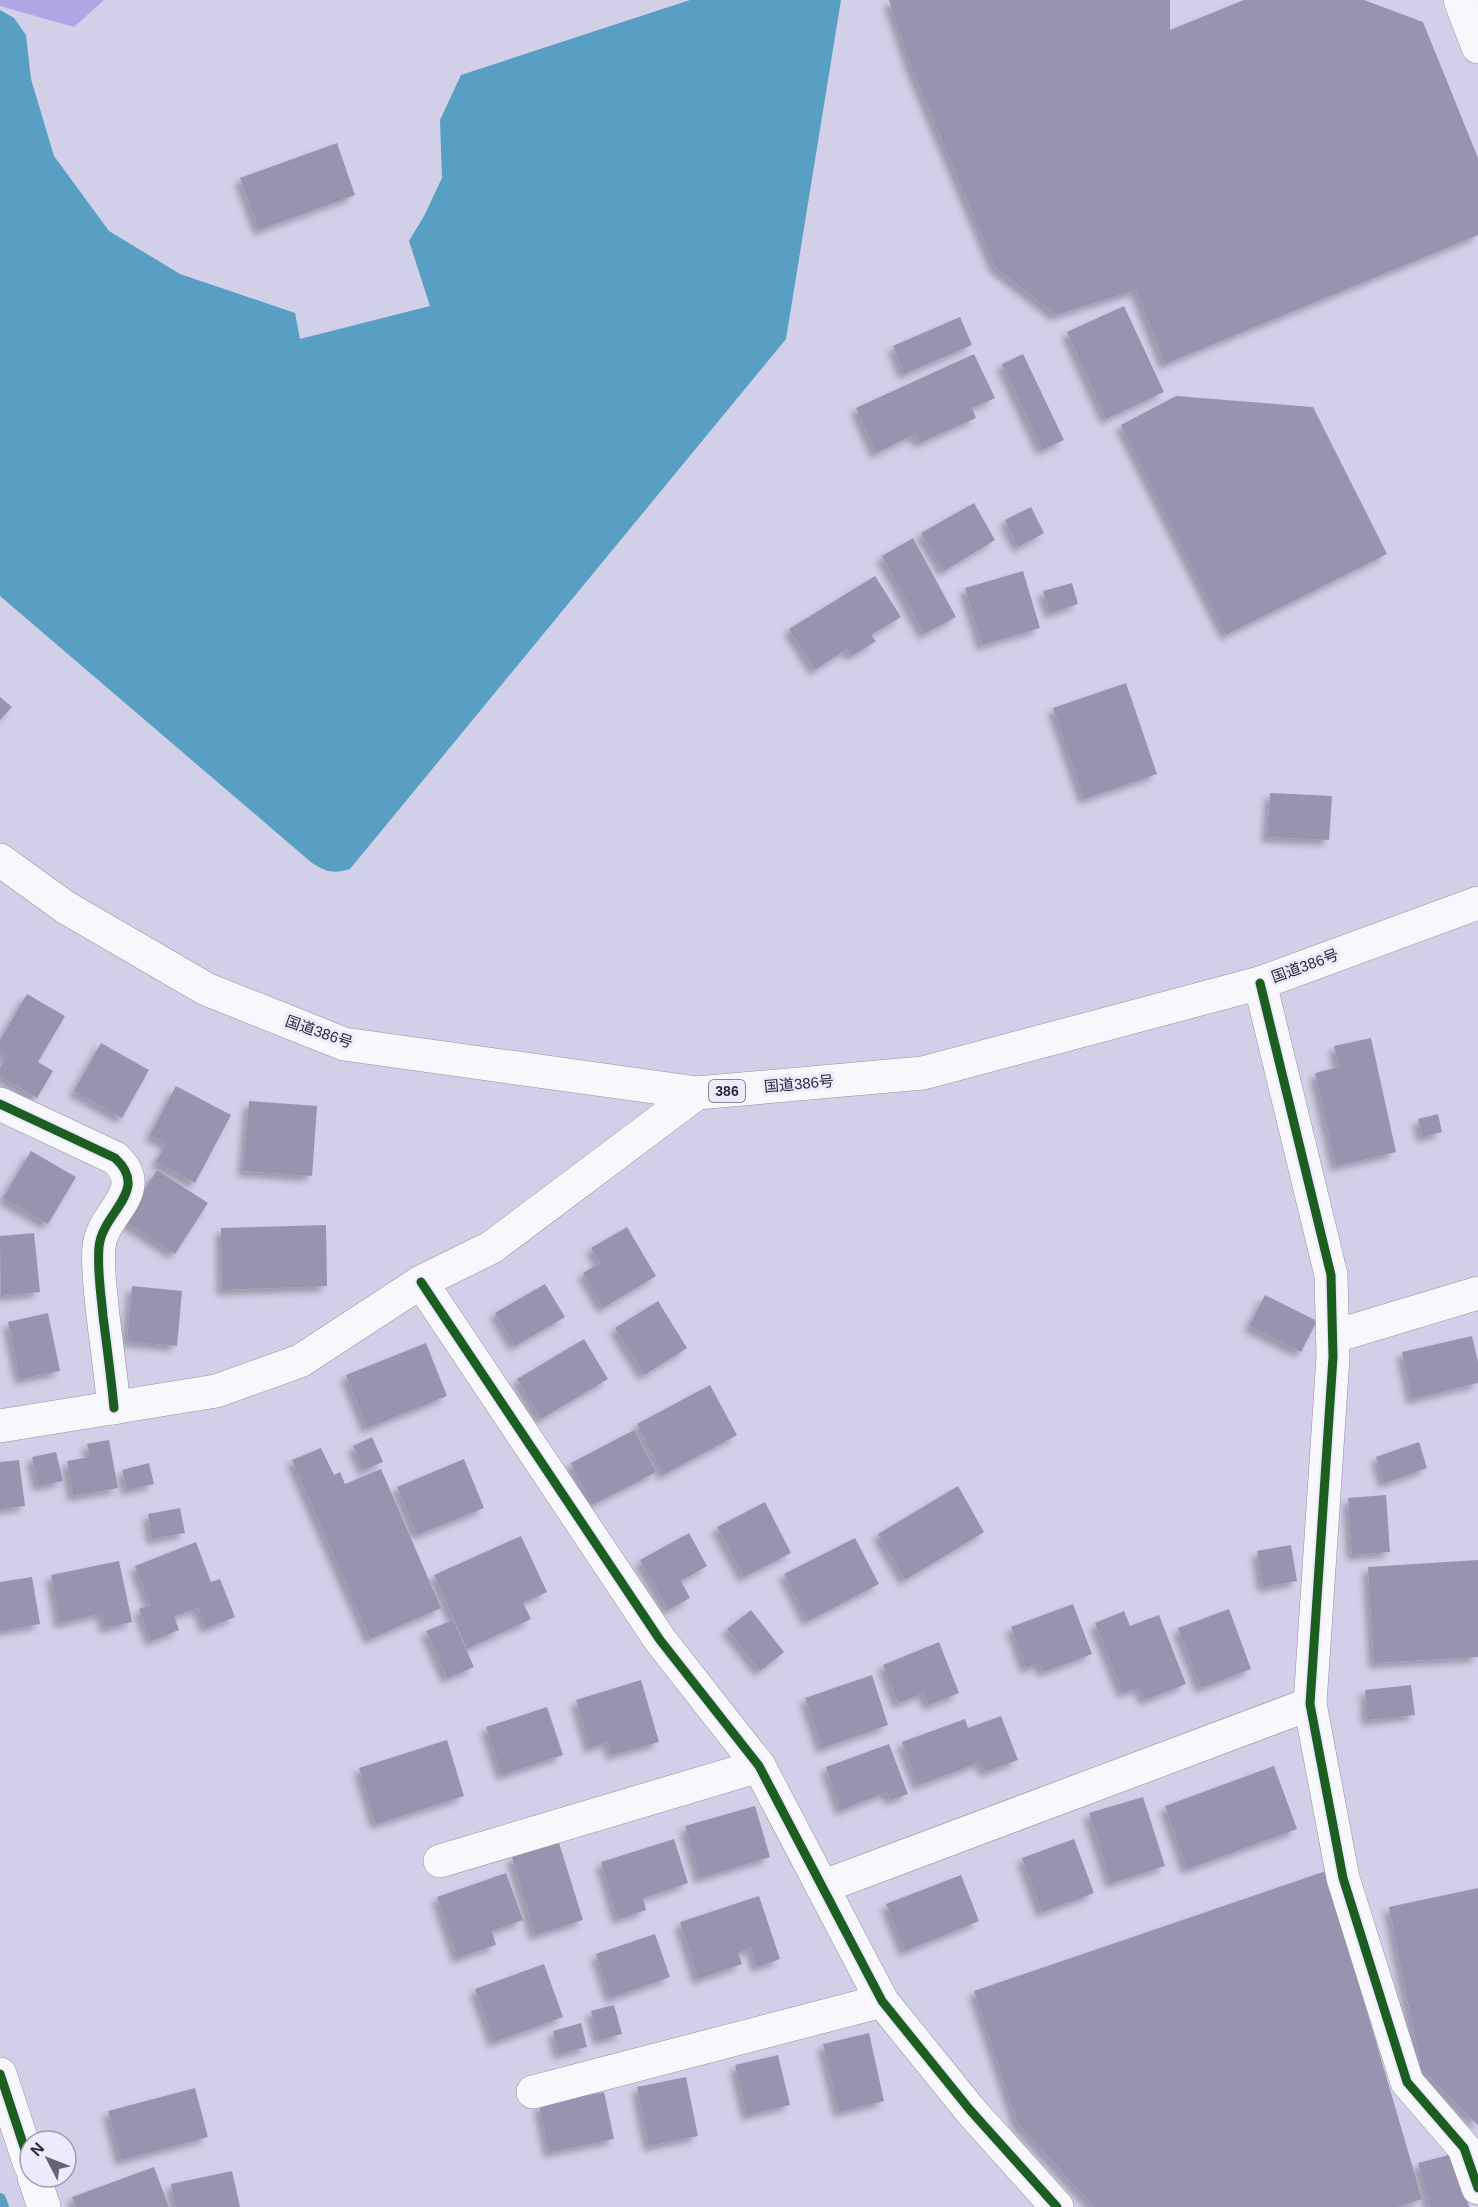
<svg xmlns="http://www.w3.org/2000/svg" width="1478" height="2207" viewBox="0 0 1478 2207" font-family="Helvetica,'Noto Sans JP',sans-serif">
<defs>
<filter id="shadow"><feDropShadow dx="-5.5" dy="5.5" stdDeviation="3" flood-color="#0004"/></filter>
</defs>
<rect width="100%" height="100%" fill="#d2d0e8"/>
<polygon fill="#afa6e4" points="0,0 104,0 74,27 0,6"/>
<path fill="#589fc3" d="M 690,0 L 841,0 L 786,339 L 350,869 C 334,874 326,872 312,863 L 0,596 L 0,10 L 14,18 L 26,35 L 31,79 L 54,156 L 109,231 L 180,274 L 295,313 L 300,339 L 430,306 L 409,241 L 424,216 L 442,178 L 440,120 L 461,75 Z"/>
<g fill="none" stroke-linecap="round" stroke-linejoin="round">
<polyline stroke="#589fc3" stroke-width="12" points="0,2199 3,2207"/>
</g>
<g fill="#9894af" filter="url(#shadow)">
<polygon points="889,0 1170,0 1170,30 1244,0 1364,0 1423,22 1478,158 1478,235 1165,364 1136,290 1056,315 995,267 912,69"/>
<polygon points="337,143 355,195 259,230 240,178"/>
<polygon points="1124,306 1164,392 1106,419 1067,332"/>
<polygon points="960,317 972,345 904,374 893,346"/>
<polygon points="974,354 995,398 972,408 976,418 919,443 915,434 876,453 856,408"/>
<polygon points="1023,354 1064,440 1042,450 1002,364"/>
<polygon points="1176,396 1313,407 1387,554 1226,635 1121,425"/>
<polygon points="974,503 995,540 944,571 921,533"/>
<polygon points="1031,507 1044,533 1018,547 1005,520"/>
<polygon points="913,538 956,617 924,634 882,556"/>
<polygon points="1023,571 1040,628 982,645 965,588"/>
<polygon points="875,576 901,617 871,635 876,641 852,656 847,649 815,670 789,629"/>
<polygon points="1072,583 1078,604 1050,613 1043,591"/>
<polygon points="1126,683 1157,774 1084,799 1053,708"/>
<polygon points="0,697 12,707 0,720"/>
<polygon points="1270,793 1332,796 1329,840 1267,837"/>
<polygon points="27,994 65,1016 38,1062 53,1071 37,1098 0,1076 0,1068 7,1056 0,1052 0,1040"/>
<polygon points="1371,1038 1396,1152 1336,1166 1315,1073 1339,1067 1334,1046"/>
<polygon points="101,1043 149,1070 122,1118 74,1091"/>
<polygon points="176,1086 231,1115 195,1183 156,1162 167,1144 150,1135"/>
<polygon points="249,1101 317,1106 312,1176 243,1171"/>
<polygon points="1438,1114 1442,1132 1422,1137 1418,1119"/>
<polygon points="31,1151 76,1177 48,1224 3,1198"/>
<polygon points="157,1170 208,1203 175,1254 124,1221"/>
<polygon points="326,1225 327,1286 222,1290 221,1228"/>
<polygon points="627,1227 656,1276 603,1308 583,1273 600,1263 591,1248"/>
<polygon points="34,1233 40,1292 1,1296 0,1236"/>
<polygon points="545,1284 565,1317 515,1346 495,1313"/>
<polygon points="132,1286 182,1291 177,1346 127,1341"/>
<polygon points="1265,1295 1317,1321 1301,1352 1249,1326"/>
<polygon points="658,1301 687,1348 644,1375 615,1328"/>
<polygon points="48,1313 60,1371 20,1379 8,1322"/>
<polygon points="1472,1336 1478,1362 1478,1383 1412,1399 1402,1352"/>
<polygon points="584,1339 608,1379 541,1419 517,1379"/>
<polygon points="426,1343 447,1396 367,1428 346,1375"/>
<polygon points="710,1385 737,1435 663,1475 637,1424"/>
<polygon points="634,1430 656,1472 592,1505 571,1463"/>
<polygon points="372,1437 383,1462 364,1470 353,1446"/>
<polygon points="109,1440 118,1488 73,1496 67,1461 90,1457 87,1444"/>
<polygon points="1419,1442 1427,1468 1384,1483 1376,1457"/>
<polygon points="321,1448 334,1475 340,1472 345,1484 381,1469 441,1608 370,1639 292,1460"/>
<polygon points="56,1452 63,1481 38,1486 32,1457"/>
<polygon points="464,1459 484,1508 417,1535 397,1487"/>
<polygon points="19,1460 25,1506 0,1509 0,1462"/>
<polygon points="149,1463 154,1484 127,1490 122,1470"/>
<polygon points="958,1486 984,1532 905,1580 878,1534"/>
<polygon points="1386,1495 1390,1552 1352,1555 1348,1498"/>
<polygon points="765,1502 791,1553 744,1577 717,1527"/>
<polygon points="180,1508 185,1533 152,1539 148,1514"/>
<polygon points="689,1533 707,1566 681,1581 690,1598 668,1610 640,1560"/>
<polygon points="521,1536 547,1592 523,1603 531,1619 467,1649 434,1575"/>
<polygon points="855,1538 879,1584 808,1621 784,1574"/>
<polygon points="196,1542 211,1582 220,1579 235,1617 206,1628 198,1608 174,1616 179,1630 151,1641 139,1609 150,1605 135,1566"/>
<polygon points="1291,1545 1297,1581 1263,1587 1257,1551"/>
<polygon points="1478,1560 1478,1657 1374,1663 1368,1567"/>
<polygon points="119,1561 132,1622 105,1628 102,1613 60,1623 51,1575"/>
<polygon points="32,1577 40,1624 0,1631 0,1582"/>
<polygon points="1073,1604 1092,1654 1043,1672 1039,1663 1026,1668 1011,1627"/>
<polygon points="1229,1609 1251,1669 1201,1688 1178,1628"/>
<polygon points="751,1610 784,1652 760,1671 727,1629"/>
<polygon points="1124,1611 1130,1626 1159,1615 1186,1684 1145,1700 1139,1687 1123,1693 1095,1623"/>
<polygon points="453,1620 474,1667 447,1678 426,1631"/>
<polygon points="939,1642 959,1693 929,1705 924,1693 898,1703 883,1665"/>
<polygon points="872,1675 888,1725 822,1748 805,1698"/>
<polygon points="641,1680 659,1742 612,1755 608,1742 590,1748 576,1700"/>
<polygon points="1411,1685 1415,1715 1367,1720 1365,1690"/>
<polygon points="547,1707 563,1755 502,1775 486,1727"/>
<polygon points="1001,1716 1018,1760 985,1772 981,1762 918,1785 902,1742 965,1719 968,1728"/>
<polygon points="447,1740 464,1796 376,1824 359,1768"/>
<polygon points="889,1744 908,1794 890,1800 887,1792 841,1810 826,1767"/>
<polygon points="1274,1766 1297,1829 1187,1869 1165,1806"/>
<polygon points="1143,1797 1165,1866 1111,1883 1089,1813"/>
<polygon points="755,1806 770,1857 700,1878 685,1826"/>
<polygon points="674,1839 688,1883 643,1898 646,1910 618,1919 601,1862"/>
<polygon points="1074,1839 1094,1893 1042,1912 1022,1858"/>
<polygon points="559,1843 583,1920 535,1935 512,1857"/>
<polygon points="1326,1871 1422,2199 1398,2207 1094,2207 1018,2124 974,1991"/>
<polygon points="506,1873 523,1920 492,1931 496,1945 458,1958 437,1897"/>
<polygon points="961,1875 979,1921 905,1951 886,1904"/>
<polygon points="1478,1888 1478,2125 1421,2069 1389,1907"/>
<polygon points="759,1896 780,1959 757,1967 751,1948 738,1953 742,1964 698,1979 680,1922"/>
<polygon points="655,1934 670,1977 611,1998 596,1954"/>
<polygon points="544,1964 563,2017 494,2042 475,1989"/>
<polygon points="614,2005 622,2034 599,2040 591,2011"/>
<polygon points="581,2023 587,2047 559,2054 553,2031"/>
<polygon points="869,2033 884,2101 839,2112 823,2044"/>
<polygon points="778,2055 790,2105 747,2115 735,2065"/>
<polygon points="686,2077 698,2136 649,2146 637,2087"/>
<polygon points="195,2088 208,2137 121,2160 108,2111"/>
<polygon points="604,2092 614,2139 549,2152 539,2105"/>
<polygon points="1456,2153 1469,2207 1430,2207 1418,2163"/>
<polygon points="154,2167 169,2207 76,2207 72,2197"/>
<polygon points="232,2171 240,2207 176,2207 171,2184"/>
</g>
<g fill="none" stroke-linecap="round" stroke-linejoin="round">
<defs>
<g id="street">
<polyline points="1260,983 1331,1275 1333,1357 1310,1704 1343,1878 1407,2082 1464,2148 1478,2188"/>
<path d="M 0,1104 L 115,1158 C 151,1191 102,1212 99,1247 C 97,1270 101,1293 103,1316 C 107,1347 111,1377 114,1408"/>
<polyline points="421,1282 660,1640 759,1766 882,2001 970,2110 1057,2207"/>
<polyline points="1332,1337 1478,1293"/>
<polyline points="440,1861 759,1766"/>
<polyline points="822,1887 1310,1704"/>
<polyline points="533,2092 882,2001"/>
</g>
<g id="secondary">
<polyline points="1460,0 1478,47"/>
<polyline points="0,1426 216,1391 300,1361 421,1282 492,1247 697,1093"/>
<polyline points="0,2074 30,2165"/>
<polyline points="34,2177 44,2207"/>
</g>
<polyline id="highway" points="0,860 65,907 206,989 344,1044 697,1093 923,1073 1260,983 1478,903"/>
</defs>
<use href="#street" stroke="#9290a2" stroke-width="34"/>
<use href="#secondary" stroke="#9290a2" stroke-width="34"/>
<use href="#highway" stroke="#9290a2" stroke-width="34"/>
<use href="#street" stroke="#f8f8fc" stroke-width="33"/>
<use href="#secondary" stroke="#f8f8fc" stroke-width="33"/>
<use href="#highway" stroke="#f8f8fc" stroke-width="33"/>
<defs>
<g id="cycleway">
<polyline points="1260,983 1331,1275 1333,1357 1310,1704 1343,1878 1407,2082 1464,2148 1478,2188"/>
<path d="M 0,1104 L 115,1158 C 151,1191 102,1212 99,1247 C 97,1270 101,1293 103,1316 C 107,1347 111,1377 114,1408"/>
<polyline points="421,1282 660,1640 759,1766 882,2001 970,2110 1057,2207"/>
<polyline points="0,2074 30,2165"/>
</g>
</defs>
<use href="#cycleway" stroke="#eceafc" stroke-width="13"/>
<use href="#cycleway" stroke="#1b5e20" stroke-width="9"/>
</g>
<g text-anchor="middle" stroke-width="6" stroke-linejoin="round" paint-order="stroke">
<rect fill="#eceafc" stroke="#646274" stroke-width="1.5" x="709" y="1080" width="36" height="22" rx="4.5"/>
<g font-size="14" font-weight="bold" fill="#2a2839">
<text x="727" y="1096">386</text>
</g>
<g font-size="15" fill="#2a2839" stroke="#eceafc">
<text transform="translate(1305 966) rotate(-20)" y="5">国道386号</text>
<text transform="translate(319 1032) rotate(19)" y="5">国道386号</text>
<text transform="translate(799 1084) rotate(-5)" y="5">国道386号</text>
</g>
</g>
<g transform="translate(48 2159) rotate(312)"><circle r="28" fill="#eceafc" stroke="#9e9cae" stroke-width="1.5"/>
<path d="M0-4.5L10 22L0 15L-10 22Z" fill="#656376"/>
<text y="-9" font-size="16" font-weight="bold" text-anchor="middle" fill="#2a2839">N</text>
</g>
</svg>
